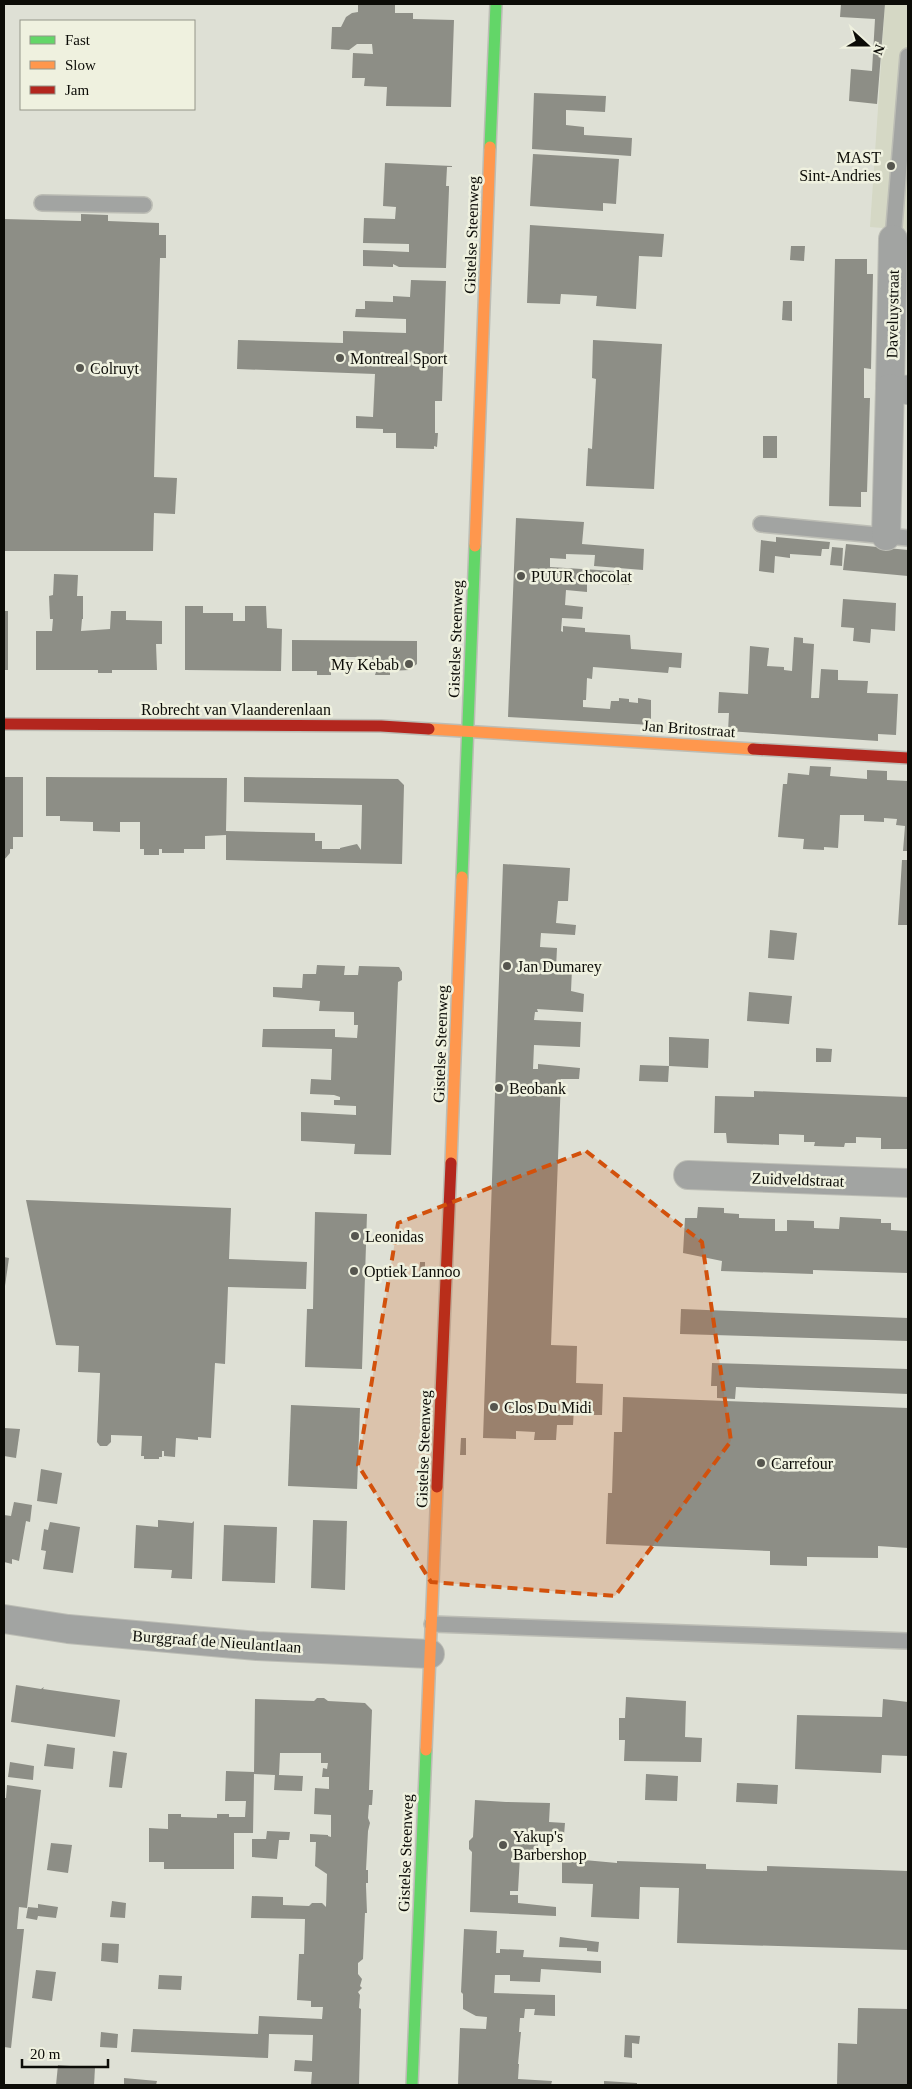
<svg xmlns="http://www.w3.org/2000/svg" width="912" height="2089" viewBox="0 0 912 2089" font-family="'Times New Roman',serif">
<rect width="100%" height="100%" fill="#dee0d5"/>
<polygon fill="#d5d8c5" points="885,4 908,4 908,230 870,227"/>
<g fill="#8d8e86">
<polygon points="358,4 395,4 395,13 413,13 413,19 454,20 451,107 386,106 387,87 364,86 365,78 352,78 353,53 373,54 372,44 357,44 349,50 331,49 332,27 341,27 346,17 352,13 358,12"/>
<polygon points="841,4 885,4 877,104 849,101 851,69 872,71 875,19 840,17"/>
<polygon points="534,93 606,96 605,112 566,110 566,125 584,127 584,135 632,138 631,156 532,149"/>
<polygon points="533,154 619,159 616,204 603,203 603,211 530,206"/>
<polygon points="385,163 452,166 452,167 447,167 446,186 449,186 449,189 446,268 399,267 393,264 393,267 363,266 363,250 409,252 409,244 363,243 364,218 395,219 396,207 383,206"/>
<polygon points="81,214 108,215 108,221 159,223 159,235 166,235 166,258 160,258 154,477 177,478 175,514 154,513 153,551 4,551 4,219 81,221"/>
<polygon points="530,225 664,234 662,257 639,256 636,309 596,306 597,296 561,294 560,304 527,303"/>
<polygon points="791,246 805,246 804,261 790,260"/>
<polygon points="835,259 867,259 867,274 873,274 871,369 864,368 864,398 870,398 867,492 861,492 861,507 829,506"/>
<polygon points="411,280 446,281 442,401 435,401 435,433 438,433 437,447 434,446 434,449 396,448 396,433 383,433 383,429 356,428 356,416 373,417 375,374 237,369 238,340 343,343 343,331 406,333 406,319 355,317 356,309 365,309 365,301 393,302 393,296 410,297"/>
<polygon points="783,301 792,301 792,321 782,320"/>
<polygon points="593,340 662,344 654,489 586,486 588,448 592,449 596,379 592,378"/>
<rect x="763" y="436" width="14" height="22"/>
<polygon points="516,518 584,522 582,544 644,549 643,570 594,566 595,555 566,554 566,559 550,558 550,567 630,572 629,585 591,581 591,583 587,583 587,592 566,590 565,605 583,607 582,619 562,618 561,631 563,632 563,626 585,628 585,632 630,635 631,649 682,653 681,668 669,667 668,673 593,667 592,679 587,678 586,700 583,700 583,707 610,709 611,701 619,701 619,698 629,699 629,702 638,703 638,698 651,700 651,725 508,717"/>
<polygon points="776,537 830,542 829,549 822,549 821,556 790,554 790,558 775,556 774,573 759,571 761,540 776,542"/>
<polygon points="846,544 908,550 908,576 843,570"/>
<polygon points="832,547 843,548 842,566 830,565"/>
<polygon points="54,574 78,575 77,596 83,596 83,619 82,619 81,631 110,629 111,611 126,611 126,620 162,621 162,644 156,644 157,670 112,670 112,673 98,673 98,670 36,670 36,631 52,631 53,619 50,619 49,596 53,595"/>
<polygon points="843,599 896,603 895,631 871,629 870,643 853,641 854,628 841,627"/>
<polygon points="185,606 203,606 203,613 233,613 233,621 245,621 245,606 266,606 267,628 282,629 281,671 185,670"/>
<rect x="4" y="611" width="4" height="59"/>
<polygon points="794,637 803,638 803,643 814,644 811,698 819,698 821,669 838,670 838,680 868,681 867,693 898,694 896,735 878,734 878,741 728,731 729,713 718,713 719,692 748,694 750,646 769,648 767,666 784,667 784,670 792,671"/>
<polygon points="292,640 417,641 417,664 409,670 390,671 390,675 375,675 376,672 372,671 372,657 333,657 334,671 331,671 331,675 317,675 317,671 292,671"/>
<polygon points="810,766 831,767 830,776 867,779 867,770 887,771 887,780 908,781 908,851 903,851 905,826 896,825 897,819 884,818 884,822 864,821 864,815 840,815 838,848 824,847 824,850 803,849 804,839 778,837 783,784 787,784 788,773 809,775"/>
<polygon points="4,777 23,777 23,837 13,837 13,849 10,849 10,853 4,860"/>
<polygon points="46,777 227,778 226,831 315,833 315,841 322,841 322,849 340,849 340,848 357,844 361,850 362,805 244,802 244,777 398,779 404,785 402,864 226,860 226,835 205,836 205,849 184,849 184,853 162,853 162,849 159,849 159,855 144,855 144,849 140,849 140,822 120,822 120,832 93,831 93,822 60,821 60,816 46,816"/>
<polygon points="902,860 908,860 908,925 898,925"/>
<polygon points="503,864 570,868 568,901 558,901 556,923 576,925 575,935 541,933 540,947 557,948 556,968 572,969 571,991 584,994 583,1012 537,1009 538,1012 535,1012 534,1020 581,1022 580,1047 534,1045 533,1069 538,1069 538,1064 580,1068 579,1079 561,1079 551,1345 577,1346 576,1383 603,1384 602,1415 581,1415 581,1408 574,1408 573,1425 557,1425 556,1440 534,1440 535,1432 516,1431 516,1439 483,1438"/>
<polygon points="770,930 797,933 794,960 768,958"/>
<polygon points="317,965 345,966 344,975 358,975 359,966 399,967 402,972 402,980 398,982 391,1155 354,1154 355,1144 301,1141 301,1112 356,1115 356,1106 334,1105 334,1100 340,1100 340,1097 334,1095 310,1094 311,1079 331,1080 332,1049 262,1047 263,1029 335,1029 335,1037 357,1038 358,1025 354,1025 354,1012 319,1011 320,1001 273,997 273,987 302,988 303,974 316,974"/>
<polygon points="749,992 792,996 789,1024 747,1021"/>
<polygon points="669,1037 709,1039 708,1068 669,1066"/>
<polygon points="816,1048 832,1049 831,1062 816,1062"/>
<polygon points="640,1065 669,1066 668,1082 639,1081"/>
<polygon points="754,1091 908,1097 907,1149 881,1149 881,1138 856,1137 856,1143 845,1143 844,1147 814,1146 815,1142 804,1142 804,1135 779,1134 779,1145 727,1143 726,1133 714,1133 715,1096 754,1097"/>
<polygon points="26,1200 231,1208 229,1259 307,1262 306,1289 228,1287 225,1364 215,1363 211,1438 198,1437 198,1440 176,1438 175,1457 164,1456 164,1451 162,1451 162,1457 159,1457 159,1459 144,1459 144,1456 141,1456 142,1436 111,1435 111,1442 107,1446 100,1446 97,1442 100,1373 78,1372 79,1346 56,1345"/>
<polygon points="698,1207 724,1208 724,1213 739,1214 739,1218 775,1219 775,1231 787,1231 787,1220 814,1221 814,1228 839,1229 840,1217 881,1219 881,1223 891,1223 891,1230 908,1231 908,1273 813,1270 813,1274 721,1271 722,1261 683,1253 685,1218 697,1218"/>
<polygon points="315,1212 367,1214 362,1369 305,1367 307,1309 313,1309"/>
<polygon points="4,1257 9,1258 5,1286 4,1286"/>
<polygon points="420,1262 425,1262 425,1279 419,1279"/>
<polygon points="681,1309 908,1318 908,1341 680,1334"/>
<polygon points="712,1363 908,1369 908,1394 736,1387 735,1399 717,1398 717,1386 711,1386"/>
<polygon points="623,1397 908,1408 908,1548 878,1546 878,1558 807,1557 807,1566 770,1565 770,1551 606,1544 608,1493 612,1493 614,1432 622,1432"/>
<polygon points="291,1405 360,1408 357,1489 288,1486"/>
<polygon points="4,1428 20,1429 16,1458 4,1456"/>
<polygon points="461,1438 466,1438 466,1455 460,1455"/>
<polygon points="41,1469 62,1473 57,1504 37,1501"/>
<polygon points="14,1502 32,1505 30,1522 26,1521 19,1561 12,1559 12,1564 4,1562 4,1515 11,1516"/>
<polygon points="158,1520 192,1523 194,1521 192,1579 171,1578 172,1570 134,1568 136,1525 158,1527"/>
<polygon points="313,1520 347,1521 345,1590 311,1588"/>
<polygon points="50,1522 80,1527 73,1573 43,1569 46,1551 41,1550 44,1529 48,1530"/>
<polygon points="224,1525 277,1527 275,1583 222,1581"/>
<polygon points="16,1685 41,1689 44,1687 43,1689 120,1700 115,1737 11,1722"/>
<polygon points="626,1697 686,1701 685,1737 702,1738 701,1762 624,1761 625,1740 619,1740 619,1718 625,1718"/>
<polygon points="317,1698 324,1698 328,1701 365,1703 372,1710 369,1790 373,1790 372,1805 369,1805 368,1818 370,1823 368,1831 366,1870 368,1870 368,1883 366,1883 366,1886 367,1913 365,1913 363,1959 358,1963 358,1974 362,1979 360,1986 362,1988 358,1992 360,1995 359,2008 361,2009 359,2085 311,2085 312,2072 294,2071 295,2060 312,2061 313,2035 269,2034 268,2058 131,2052 133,2029 258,2034 259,2016 322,2019 323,2007 311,2007 311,2001 297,2000 299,1954 304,1954 305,1919 251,1918 252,1896 283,1897 283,1905 309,1906 312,1903 322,1903 326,1907 327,1874 315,1866 316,1842 310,1842 310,1834 328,1835 328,1836 331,1837 331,1815 314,1814 315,1788 329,1789 329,1777 322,1777 323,1768 327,1769 328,1763 321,1763 321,1753 280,1753 279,1775 303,1776 302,1791 274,1790 275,1775 254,1774 253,1833 234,1833 234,1869 164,1869 164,1862 149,1862 149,1828 168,1829 168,1814 181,1814 181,1817 217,1818 217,1814 229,1814 229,1817 245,1817 246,1801 225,1801 226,1771 254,1772 255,1699 314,1701"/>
<polygon points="883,1699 908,1702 908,1756 882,1755 881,1773 795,1769 797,1715 882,1717"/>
<polygon points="47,1744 75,1748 73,1769 44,1766"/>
<polygon points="113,1751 127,1753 122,1788 109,1787"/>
<polygon points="10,1762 34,1766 33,1780 8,1777"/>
<polygon points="646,1774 678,1776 677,1801 645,1800"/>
<polygon points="737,1783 778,1785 777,1804 736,1802"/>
<polygon points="7,1785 41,1790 27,1908 19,1907 17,1929 24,1929 11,2048 4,2047 4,1798 6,1798"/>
<polygon points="475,1800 506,1802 550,1803 549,1822 565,1823 564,1835 539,1833 537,1857 520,1856 518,1891 510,1891 510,1895 518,1895 518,1903 556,1907 556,1916 470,1912 472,1852 469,1849 469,1841 473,1837"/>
<polygon points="267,1831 290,1832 289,1840 279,1840 277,1859 252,1857 252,1839 266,1839"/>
<polygon points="51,1843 72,1845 68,1873 47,1870"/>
<polygon points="562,1858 617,1863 617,1861 706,1864 706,1869 767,1871 767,1866 908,1871 908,1950 677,1943 679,1888 640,1887 639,1919 591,1917 593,1884 562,1883"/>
<polygon points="112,1901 126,1903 125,1918 110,1917"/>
<polygon points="38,1904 58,1907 56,1918 38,1916 37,1920 26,1918 28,1907 38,1908"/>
<polygon points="464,1929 497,1931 496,1953 500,1953 500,1949 524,1950 523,1957 601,1961 601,1973 541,1969 540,1982 510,1981 510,1975 495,1975 494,1993 555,1995 555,2016 534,2015 535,2009 525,2009 524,2018 520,2018 519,2032 521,2032 518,2064 519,2064 518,2079 552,2081 551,2085 458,2085 460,2028 486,2029 487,2017 476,2016 463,2009 463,1994 461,1992"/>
<polygon points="560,1937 599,1942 598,1952 587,1951 587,1948 559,1947"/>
<polygon points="102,1943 119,1944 118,1963 101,1961"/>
<polygon points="36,1970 56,1972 52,2001 32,1998"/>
<polygon points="159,1975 182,1976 181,1990 158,1989"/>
<polygon points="858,2008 908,2009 908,2085 837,2085 838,2043 857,2044"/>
<polygon points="101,2032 118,2034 117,2048 100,2047"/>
<polygon points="625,2035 640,2036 639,2044 632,2043 632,2058 624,2057"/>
<polygon points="58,2065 95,2068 94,2085 56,2085"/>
<polygon points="124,2078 157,2081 156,2085 124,2085"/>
<polygon points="604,2081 637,2083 637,2085 604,2085"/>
</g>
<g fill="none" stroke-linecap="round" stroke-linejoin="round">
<defs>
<g id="lane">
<polyline points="42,203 144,205"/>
<polyline points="893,239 908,56"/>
<polyline points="761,524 908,538"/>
<polyline points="432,1624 908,1641"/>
</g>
<g id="street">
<polyline points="893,239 890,388 908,390"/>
<polyline points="886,536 890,388"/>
<polyline points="688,1175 908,1183"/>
<polyline points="4,1619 68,1629 257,1646 430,1654"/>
</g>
<g id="fast">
<polyline points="490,147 496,4"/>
<polyline points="462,877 475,546"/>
<polyline points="412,2085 426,1750"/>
</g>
<g id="slow">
<polyline points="475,546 490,147"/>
<polyline points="429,729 753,749"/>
<polyline points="451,1163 462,877"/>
<polyline points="426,1750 437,1487"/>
</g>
<g id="jam">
<polyline points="4,724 381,726 429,729"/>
<polyline points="753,749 908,758"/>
<polyline points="437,1487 451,1163"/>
</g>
</defs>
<use href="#lane" stroke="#bcbdb5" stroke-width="18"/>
<use href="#street" stroke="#bcbdb5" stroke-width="30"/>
<use href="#fast" stroke="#bcbdb5" stroke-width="14"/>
<use href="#slow" stroke="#bcbdb5" stroke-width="14"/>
<use href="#jam" stroke="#bcbdb5" stroke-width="14"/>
<use href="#lane" stroke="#a2a4a2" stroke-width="15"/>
<use href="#street" stroke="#a2a4a2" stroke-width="28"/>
<use href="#fast" stroke="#63d668" stroke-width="11"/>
<use href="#slow" stroke="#ff974d" stroke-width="11"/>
<use href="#jam" stroke="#b3261e" stroke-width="11"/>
</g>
<path fill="#d2510c" fill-opacity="0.2" stroke="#d2510c" stroke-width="4" stroke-dasharray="10 6" stroke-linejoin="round" d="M 586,1151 L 702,1242 L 731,1441 L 615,1596 L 431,1582 L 358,1465 L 398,1223 Z"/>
<g fill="#56564f" stroke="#eff1df" stroke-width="2">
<circle cx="891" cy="166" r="5"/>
<circle cx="340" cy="358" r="5"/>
<circle cx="80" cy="368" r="5"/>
<circle cx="521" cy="576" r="5"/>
<circle cx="409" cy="664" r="5"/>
<circle cx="507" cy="966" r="5"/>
<circle cx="499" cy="1088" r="5"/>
<circle cx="355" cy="1236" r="5"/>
<circle cx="354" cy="1271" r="5"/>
<circle cx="494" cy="1407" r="5"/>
<circle cx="761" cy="1463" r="5"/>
<circle cx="503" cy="1845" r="5"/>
</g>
<g text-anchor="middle" stroke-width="5" stroke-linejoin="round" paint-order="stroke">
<g font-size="16" fill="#0c0c07" stroke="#eff1df" text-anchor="start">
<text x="881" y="163" text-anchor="end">MAST<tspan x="881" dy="18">Sint-Andries</tspan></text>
<text x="350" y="364">Montreal Sport</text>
<text x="90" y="374">Colruyt</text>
<text x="531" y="582">PUUR chocolat</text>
<text x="399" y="670" text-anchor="end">My Kebab</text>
<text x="517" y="972">Jan Dumarey</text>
<text x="509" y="1094">Beobank</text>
<text x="365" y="1242">Leonidas</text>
<text x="364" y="1277">Optiek Lannoo</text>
<text x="504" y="1413">Clos Du Midi</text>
<text x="771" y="1469">Carrefour</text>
<text x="513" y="1842">Yakup's<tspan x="513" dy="18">Barbershop</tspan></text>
</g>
<g font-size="16" fill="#0c0c07" stroke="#eff1df">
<text transform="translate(471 235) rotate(-88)" y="6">Gistelse Steenweg</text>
<text transform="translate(892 314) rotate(-89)" y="6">Daveluystraat</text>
<text transform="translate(455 639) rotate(-88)" y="6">Gistelse Steenweg</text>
<text x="236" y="715">Robrecht van Vlaanderenlaan</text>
<text transform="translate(689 728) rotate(4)" y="6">Jan Britostraat</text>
<text transform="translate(440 1044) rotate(-88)" y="6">Gistelse Steenweg</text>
<text transform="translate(798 1179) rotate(2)" y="6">Zuidveldstraat</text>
<text transform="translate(423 1449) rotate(-88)" y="6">Gistelse Steenweg</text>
<text transform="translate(217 1641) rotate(4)" y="6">Burggraaf de Nieulantlaan</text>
<text transform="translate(405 1853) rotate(-88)" y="6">Gistelse Steenweg</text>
</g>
</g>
<rect width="912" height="2089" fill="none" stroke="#0c0c07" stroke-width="10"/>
<rect x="20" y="20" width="175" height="90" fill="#eff1df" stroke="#949589"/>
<rect x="30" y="36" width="25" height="8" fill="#63d668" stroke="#949589"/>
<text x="65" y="45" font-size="15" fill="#0c0c07">Fast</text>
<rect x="30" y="61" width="25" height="8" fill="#ff974d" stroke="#949589"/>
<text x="65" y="70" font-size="15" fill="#0c0c07">Slow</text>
<rect x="30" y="86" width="25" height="8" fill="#b3261e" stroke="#949589"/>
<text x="65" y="95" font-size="15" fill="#0c0c07">Jam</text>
<g transform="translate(867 45) rotate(111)" stroke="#eff1df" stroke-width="4" paint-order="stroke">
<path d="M0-4L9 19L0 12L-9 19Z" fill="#0c0c07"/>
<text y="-8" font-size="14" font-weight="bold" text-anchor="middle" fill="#0c0c07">N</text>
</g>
<path d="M22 2059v8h86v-8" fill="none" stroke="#0c0c07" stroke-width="2.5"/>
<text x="30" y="2059" font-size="15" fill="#0c0c07" stroke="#eff1df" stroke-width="4" paint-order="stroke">20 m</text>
</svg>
